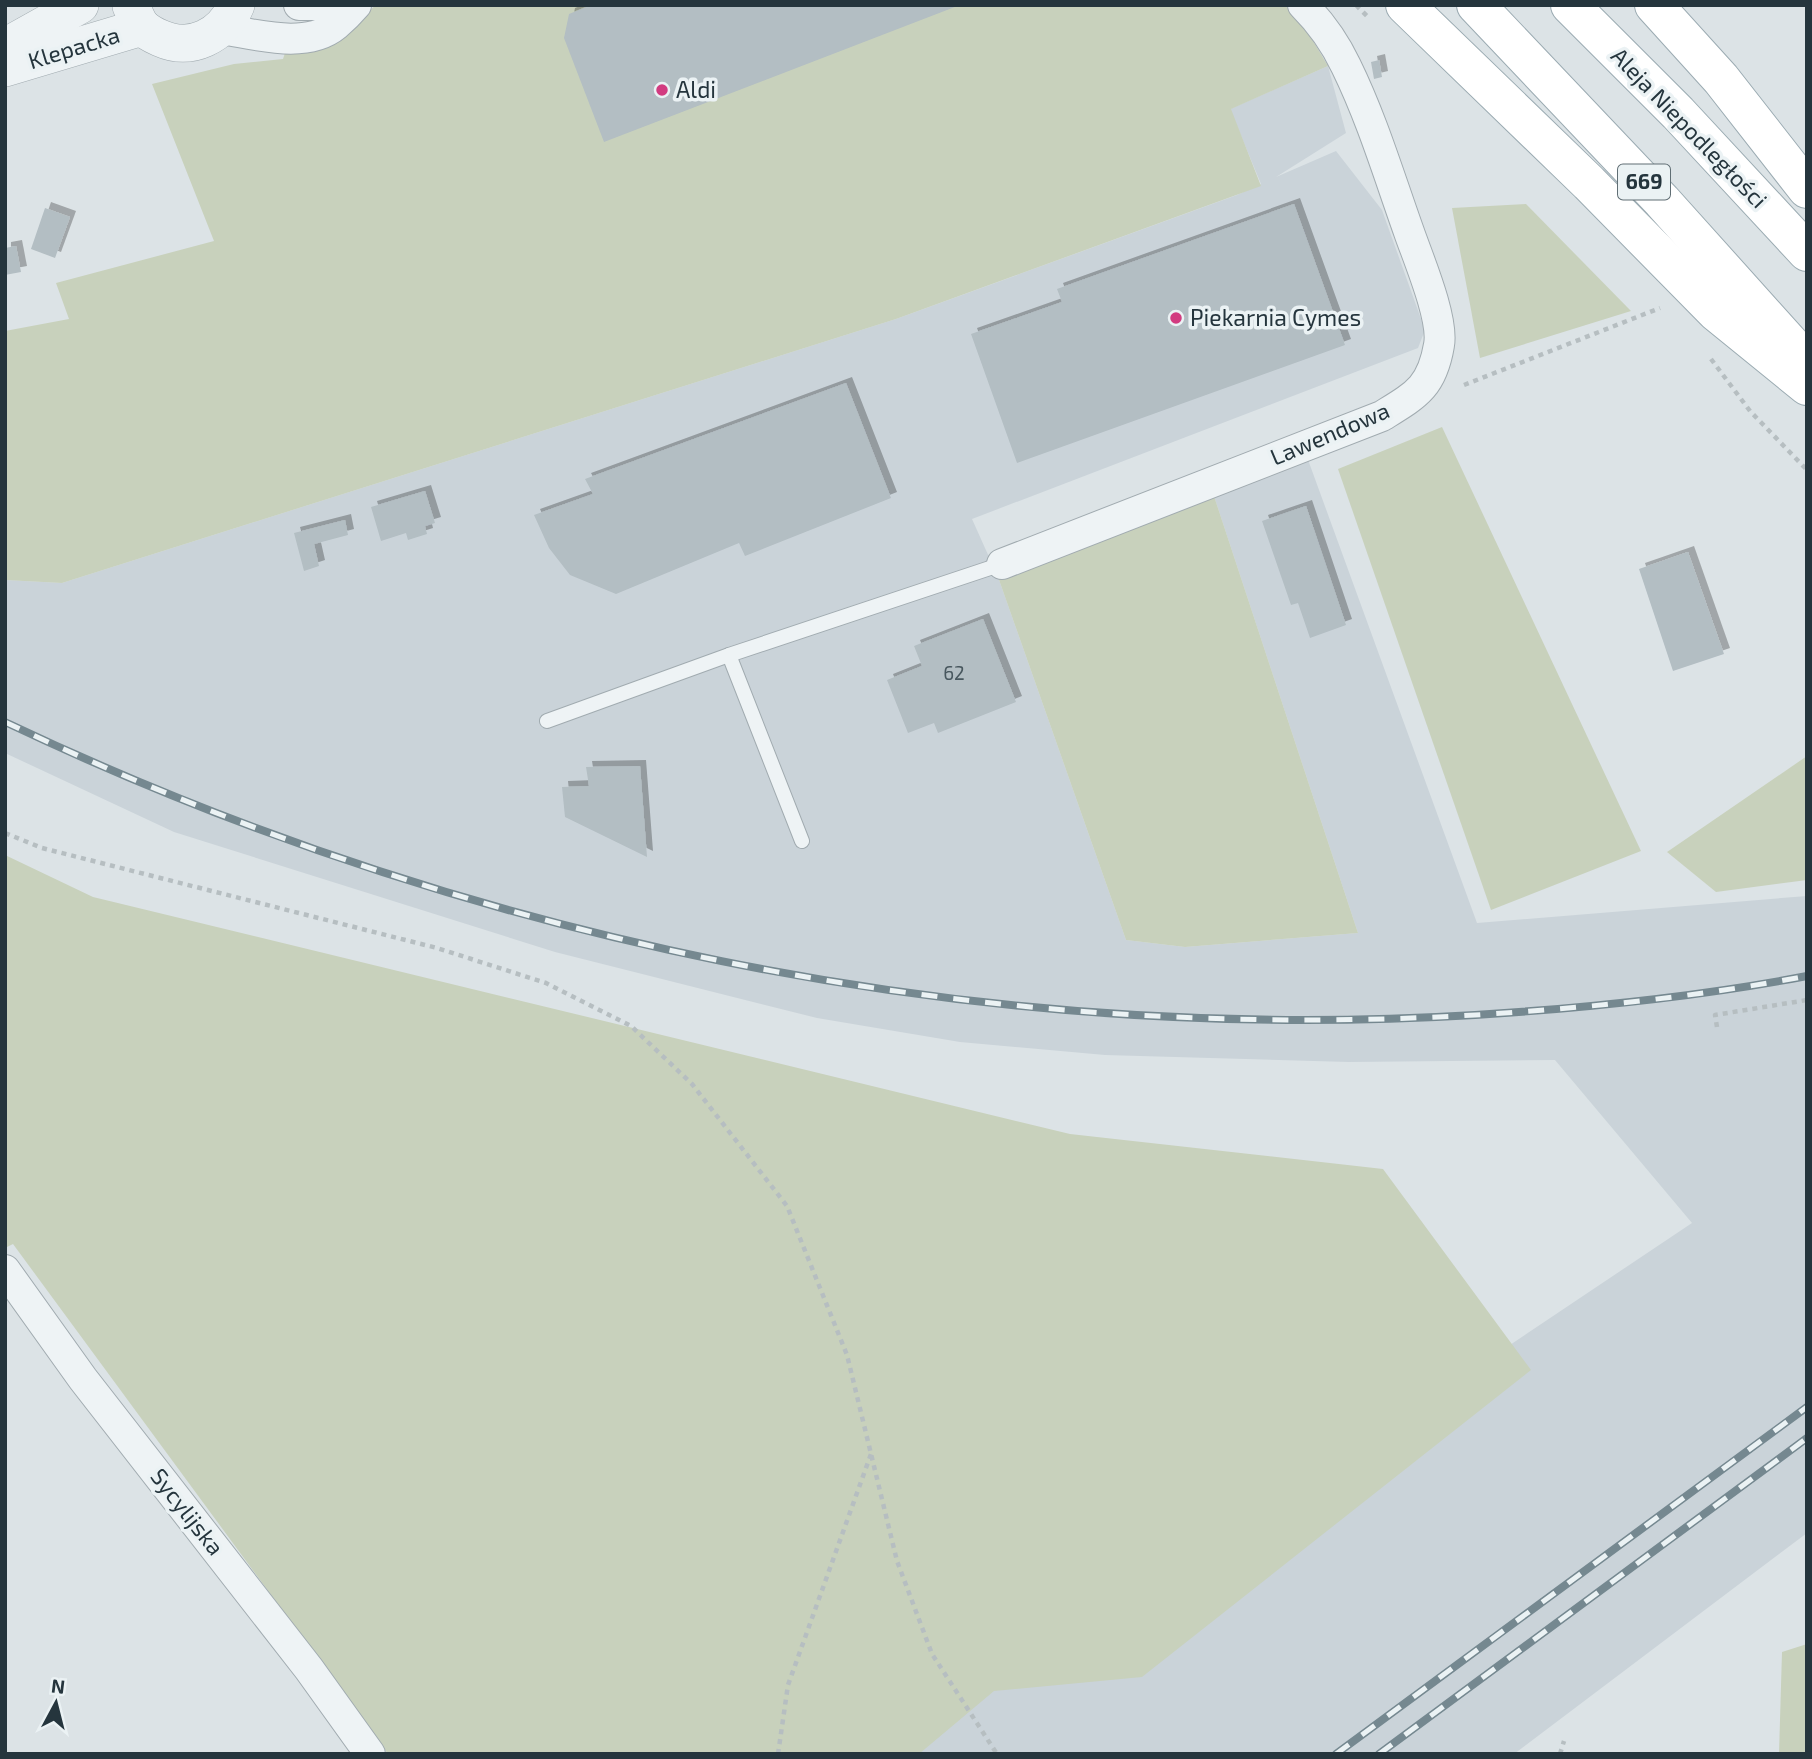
<svg xmlns="http://www.w3.org/2000/svg" width="1812" height="1759" viewBox="0 0 1812 1759" font-family="'Exo 2',sans-serif">
<defs>
<filter id="shadow"><feDropShadow dx="6" dy="-6" stdDeviation="0" flood-color="#0004"/></filter>
</defs>
<rect width="100%" height="100%" fill="#dce3e6"/>
<polygon fill="#cad3d9" points="1328,66 1346,133 1276,177 1336,151 1382,210 1425,330 1418,348 972,519 998,577 1126,940 1185,947 1358,933 1213,493 1307,457 1477,923 1807,896 1807,1533 1514,1754 899,1754 1692,1223 1555,1060 1349,1062 1105,1055 960,1042 817,1018 555,952 174,832 5,753 5,580 62,583 896,319 1237,195 1261,184 1230,109"/>
<g fill="#c8d1bc">
<polygon points="376,5 1285,5 1309,34 1328,66 1231,109 1261,186 896,319 62,583 5,580 5,331 69,319 56,283 214,241 152,84 234,64 283,59 286,50 338,37"/>
<polygon points="1526,204 1631,311 1480,358 1452,208"/>
<polygon points="1442,427 1641,851 1491,910 1338,469"/>
<polygon points="1213,493 1358,933 1185,947 1126,940 998,577"/>
<polygon points="1807,756 1807,880 1716,892 1667,852"/>
<polygon points="5,855 93,897 1070,1134 1383,1169 1531,1370 1142,1677 994,1691 919,1754 388,1754 13,1244 5,1248"/>
<polygon points="1807,1644 1807,1754 1779,1754 1782,1652"/>
</g>
<g fill="#b3bec3" filter="url(#shadow)">
<polygon points="591,5 960,5 604,142 564,38 569,14"/>
<polygon points="1379,60 1382,77 1374,79 1371,62"/>
<polygon points="1294,204 1345,345 1017,463 971,334 1062,302 1057,289"/>
<polygon points="45,208 70,217 55,258 31,249"/>
<polygon points="16,246 21,272 5,275 5,248"/>
<polygon points="846,383 891,498 745,556 739,543 616,594 570,575 549,548 534,515 593,494 585,479"/>
<polygon points="425,491 435,523 425,526 427,534 408,540 406,533 381,541 371,507"/>
<polygon points="1306,506 1346,625 1310,638 1298,603 1291,605 1262,521"/>
<polygon points="345,520 348,535 314,544 319,566 304,571 294,533"/>
<polygon points="1688,552 1724,654 1673,671 1639,569"/>
<polygon points="983,619 1016,702 938,733 934,723 908,733 887,680 922,666 914,646"/>
<polygon points="640,766 647,857 565,817 562,787 589,786 586,767"/>
</g>
<g fill="none" stroke-linecap="round" stroke-linejoin="round">
<defs>
<g id="service">
<polyline points="729,655 802,841"/>
<polyline points="547,721 729,655 1002,564"/>
</g>
<g id="minor">
<polyline points="299,5 334,5"/>
<path d="M 221,29 C 255,34 306,50 336,25 C 343,19 350,12 356,5"/>
<path d="M 1002,564 L 1382,416 C 1416,395 1432,387 1439,345 C 1444,319 1418,258 1409,232 C 1389,176 1372,119 1346,66 C 1335,43 1321,23 1303,5"/>
<polyline points="5,1270 83,1379 309,1669 370,1754"/>
</g>
<g id="tertiary">
<path d="M 131,6 C 134,12 137,20 141,26 C 146,31 153,35 160,38 C 191,52 223,36 236,5"/>
<polyline points="5,47 80,5"/>
<polyline points="5,68 142,27"/>
</g>
<g id="primary">
<polyline points="1405,5 1589,183 1716,312 1807,386"/>
<polyline points="1476,5 1662,201 1803,358"/>
<polyline points="1570,5 1678,113 1807,252"/>
<polyline points="1654,5 1721,79 1807,189"/>
</g>
</defs>
<use href="#service" stroke="#a1abb0" stroke-width="16"/>
<use href="#minor" stroke="#a1abb0" stroke-width="32"/>
<use href="#tertiary" stroke="#a1abb0" stroke-width="38"/>
<use href="#primary" stroke="#9babb2" stroke-width="40"/>
<g stroke="#b6bec1" stroke-width="4.5" stroke-dasharray="5 5" stroke-linecap="butt">
<polyline points="1356,5 1370,19"/>
<polyline points="1711,359 1750,411 1807,470"/>
<polyline points="1464,385 1660,308"/>
<polyline points="5,833 42,848 437,948 546,983 631,1026 692,1084 787,1206 847,1355 897,1561 932,1654 997,1754"/>
<polyline points="1717,1027 1715,1015 1807,1000"/>
<polyline points="778,1754 788,1685 871,1454"/>
<polyline points="1560,1754 1564,1741"/>
</g>
<use href="#service" stroke="#eef3f5" stroke-width="14"/>
<use href="#minor" stroke="#eef3f5" stroke-width="30"/>
<use href="#tertiary" stroke="#eef3f5" stroke-width="37"/>
<use href="#primary" stroke="#fff" stroke-width="38"/>
<defs>
<g id="rail">
<path d="M 5,722 C 463,939 968,1045 1475,1015 C 1586,1008 1697,997 1807,976"/>
<polyline points="1336,1754 1807,1407"/>
<polyline points="1379,1754 1807,1438"/>
</g>
</defs>
<use href="#rail" stroke="#758890" stroke-width="8"/>
<use href="#rail" stroke="#ebf2f4" stroke-width="5" stroke-dasharray="16" stroke-linecap="butt"/>
</g>
<g fill="#d23b80" stroke="#ebf2f4" stroke-width="2.5">
<circle cx="662" cy="90" r="7"/>
<circle cx="1176" cy="318" r="7"/>
</g>
<g text-anchor="middle" stroke-width="7" stroke-linejoin="round" paint-order="stroke">
<g font-size="19" fill="#48575e">
<text x="954" y="680">62</text>
</g>
<rect fill="#ebf2f4" stroke="#606e74" stroke-width="2" x="1618" y="164.5" width="52" height="35" rx="5"/>
<g font-size="21" font-weight="bold" fill="#25353d">
<text x="1644" y="189">669</text>
</g>
<g font-size="23" fill="#25353d" stroke="#ebf2f4">
<text transform="translate(74 48) rotate(-17)" y="8">Klepacka</text>
<text transform="translate(1689 128) rotate(46)" y="8">Aleja Niepodległości</text>
<text transform="translate(1330 434) rotate(-23)" y="8">Lawendowa</text>
<text transform="translate(187 1512) rotate(52)" y="8">Sycylijska</text>
</g>
<g font-size="23" fill="#25353d" stroke="#ebf2f4" text-anchor="start">
<text x="676" y="98">Aldi</text>
<text x="1190" y="326">Piekarnia Cymes</text>
</g>
</g>
<rect width="1812" height="1759" fill="none" stroke="#25353d" stroke-width="14"/>
<g transform="translate(56 1703) rotate(7)" stroke="#ebf2f4" stroke-width="5" paint-order="stroke">
<path d="M0-5L12 26L0 18L-12 26Z" fill="#25353d"/>
<text y="-10" font-size="19" font-weight="bold" text-anchor="middle" fill="#25353d">N</text>
</g>
</svg>
